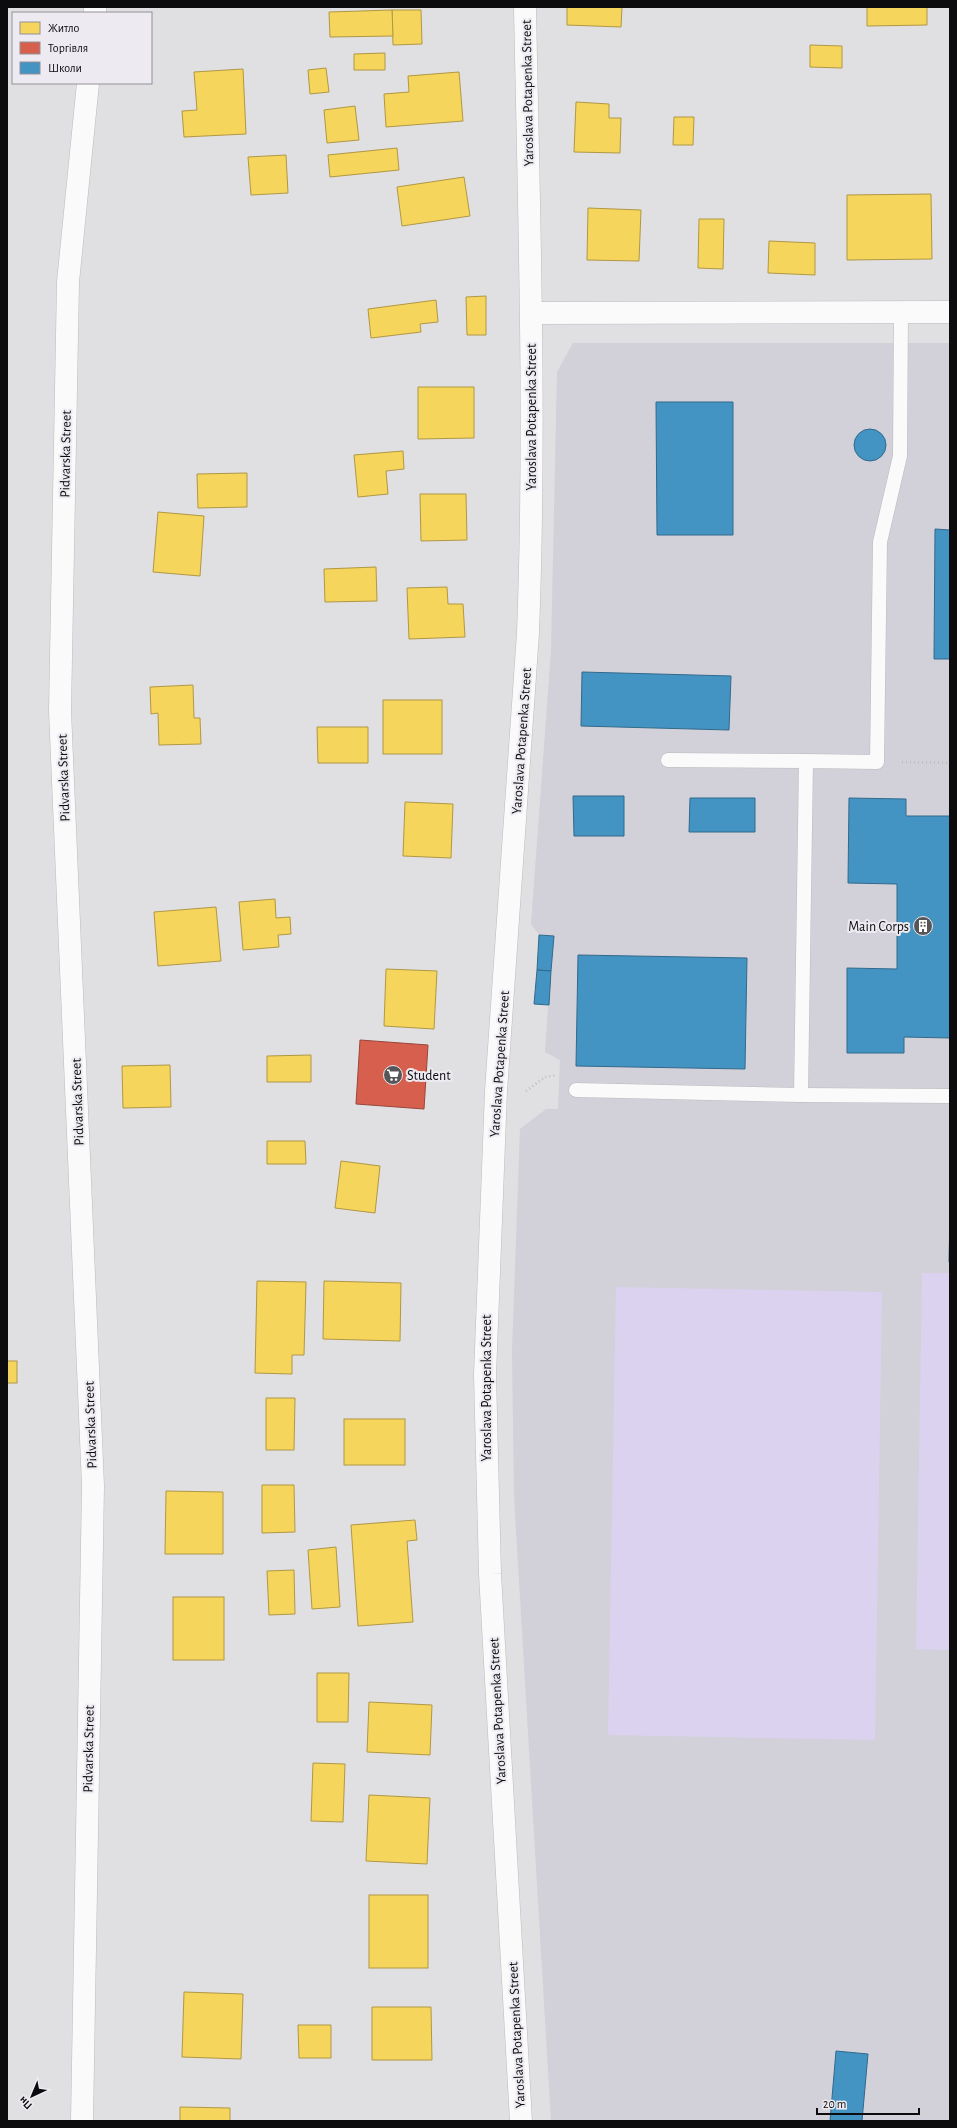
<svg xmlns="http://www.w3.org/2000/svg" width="957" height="2128" viewBox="0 0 957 2128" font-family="'Alegreya Sans',sans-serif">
<rect width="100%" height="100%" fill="#e0dfe2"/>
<polygon fill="#d2d0d8" points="573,343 950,343 950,2121 551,2121 514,1496 512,1351 520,1129 546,1109 558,1109 560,1060 545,1052 553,937 539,935 531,924 551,651 557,372"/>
<g fill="#dbd2ef">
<polygon points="922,1273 950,1273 950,1650 916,1649"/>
<polygon points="616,1287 882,1292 875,1740 608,1735"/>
</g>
<g fill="#f6d55c" stroke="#b09844">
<polygon points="567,7 622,7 621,27 567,25"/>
<polygon points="867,7 927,7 927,25 867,26"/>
<polygon points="392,10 421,10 422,44 393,45"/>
<polygon points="392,10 393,36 330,37 329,12"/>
<polygon points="810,45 842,46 842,68 810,67"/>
<polygon points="385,53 385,70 354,70 354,54"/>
<polygon points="326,68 329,92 310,94 308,70"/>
<polygon points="243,69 246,134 184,137 182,111 197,110 194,72"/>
<polygon points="459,72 463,121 386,127 384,94 409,92 408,76"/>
<polygon points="576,102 609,104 609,118 621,118 620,153 574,152"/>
<polygon points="355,106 359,140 327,143 324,110"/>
<polygon points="674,117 694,117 693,145 673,145"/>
<polygon points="397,148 399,170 330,177 328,155"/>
<polygon points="286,155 288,193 251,195 248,157"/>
<polygon points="464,177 470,216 402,226 397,187"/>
<polygon points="931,194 932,259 847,260 847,195"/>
<polygon points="588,208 641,210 639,261 587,260"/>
<polygon points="699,219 724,219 723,269 698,268"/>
<polygon points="769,241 815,243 815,275 768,273"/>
<polygon points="486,296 486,335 467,335 466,297"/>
<polygon points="436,300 438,322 420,324 421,332 371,338 368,309"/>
<polygon points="418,387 474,387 474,438 418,439"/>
<polygon points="403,451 404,469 386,471 388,494 358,497 354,455"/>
<polygon points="247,473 247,507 198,508 197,474"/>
<polygon points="420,494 466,494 467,540 421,541"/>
<polygon points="158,512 204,516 200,576 153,572"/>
<polygon points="376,567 377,601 325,602 324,569"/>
<polygon points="447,587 448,604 463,604 465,637 409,639 407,588"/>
<polygon points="193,685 194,718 200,718 201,744 159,745 158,713 151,714 150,687"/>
<rect x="383" y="700" width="59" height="54"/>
<polygon points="317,727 368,727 368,763 318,763"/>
<polygon points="405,802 453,804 451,858 403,856"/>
<polygon points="275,899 276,918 290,917 291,934 278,935 279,947 243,950 239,902"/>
<polygon points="216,907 221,961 158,966 154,912"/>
<polygon points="386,969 437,971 434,1029 384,1026"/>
<polygon points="311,1055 311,1082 267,1082 267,1056"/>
<polygon points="170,1065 171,1107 123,1108 122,1066"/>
<polygon points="267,1141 305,1141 306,1164 267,1164"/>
<polygon points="341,1161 380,1166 375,1213 335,1208"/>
<polygon points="257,1281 306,1282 304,1355 292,1355 292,1374 255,1373"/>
<polygon points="324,1281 401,1283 400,1341 323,1339"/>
<rect x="7" y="1361" width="10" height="22"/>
<polygon points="266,1398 295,1398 294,1450 266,1450"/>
<rect x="344" y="1419" width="61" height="46"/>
<polygon points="262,1485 294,1485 295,1532 262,1533"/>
<polygon points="166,1491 223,1492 223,1554 165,1554"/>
<polygon points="415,1520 417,1540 407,1541 413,1622 358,1626 351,1525"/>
<polygon points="336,1547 340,1607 312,1609 308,1550"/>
<polygon points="294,1570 295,1614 269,1615 267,1571"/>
<rect x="173" y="1597" width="51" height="63"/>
<polygon points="317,1673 349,1673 348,1722 317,1722"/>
<polygon points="369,1702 432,1705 430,1755 367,1752"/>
<polygon points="313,1763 345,1764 343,1822 311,1821"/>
<polygon points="369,1795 430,1798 427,1864 366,1861"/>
<rect x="369" y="1895" width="59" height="73"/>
<polygon points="184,1992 243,1994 241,2059 182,2057"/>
<polygon points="372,2007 431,2007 432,2060 372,2060"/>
<polygon points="298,2025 331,2025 331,2058 299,2058"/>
<polygon points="180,2107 230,2108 230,2121 180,2121"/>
</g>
<polygon fill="#d6604d" stroke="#99463a" points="360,1040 428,1045 424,1109 356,1104"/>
<g fill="#4393c3" stroke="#326a8c">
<polygon points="656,402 733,402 733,535 657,535"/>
<circle cx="870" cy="445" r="16"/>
<polygon points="935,529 950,530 950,659 934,659"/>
<polygon points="582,672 731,676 729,730 581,726"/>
<polygon points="573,796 624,796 624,836 574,836"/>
<polygon points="690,798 755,798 755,832 689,832"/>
<polygon points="849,798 906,799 906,816 950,816 950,1038 904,1037 904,1053 847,1053 847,968 897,969 897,884 848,883"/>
<polygon points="539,935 554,936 551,971 537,970"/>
<polygon points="578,955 747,958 745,1069 576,1066"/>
<polygon points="537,970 551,971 549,1005 534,1004"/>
<polygon points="950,1214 950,1262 949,1262"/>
<polygon points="836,2051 868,2054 862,2121 830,2121"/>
</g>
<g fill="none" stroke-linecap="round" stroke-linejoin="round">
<defs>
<g id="service">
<polyline points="668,760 806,761"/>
<polyline points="576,1090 801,1095 950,1096"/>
<polyline points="801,1095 806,761 877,762 880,542 900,456 901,312"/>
</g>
<g id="minor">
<polyline points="95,13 95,7"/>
<polyline points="532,313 950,312"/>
<polyline points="82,2121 93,1486 60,711 68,282 88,83"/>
<path d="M 521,2121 L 490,1574 L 485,1375 L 496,1091 L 528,633 C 536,424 529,216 525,7"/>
</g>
</defs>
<use href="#service" stroke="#bcbbbe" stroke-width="15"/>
<use href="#minor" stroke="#bcbbbe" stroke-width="23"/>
<g stroke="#bebebf" stroke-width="2.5" stroke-dasharray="1 3" stroke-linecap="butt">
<polyline points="902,762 950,763"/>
<polyline points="526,1091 545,1077 557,1075"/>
</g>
<use href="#service" stroke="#fafafb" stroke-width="14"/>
<use href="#minor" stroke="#fafafb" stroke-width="22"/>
</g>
<defs>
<symbol id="building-disc" viewBox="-11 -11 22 22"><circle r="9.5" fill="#565558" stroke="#edebf1"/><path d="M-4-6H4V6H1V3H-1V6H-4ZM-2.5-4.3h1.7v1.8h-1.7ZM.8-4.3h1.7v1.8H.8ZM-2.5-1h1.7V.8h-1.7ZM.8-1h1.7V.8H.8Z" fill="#fff"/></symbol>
<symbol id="supermarket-disc" viewBox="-11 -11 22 22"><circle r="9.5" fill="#565558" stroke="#edebf1"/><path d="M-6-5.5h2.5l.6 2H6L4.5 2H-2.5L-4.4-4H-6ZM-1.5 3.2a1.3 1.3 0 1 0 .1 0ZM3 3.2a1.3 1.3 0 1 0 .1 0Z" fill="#fff"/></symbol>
</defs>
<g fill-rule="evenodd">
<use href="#building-disc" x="912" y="915" width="22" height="22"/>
<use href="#supermarket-disc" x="382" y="1064" width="22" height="22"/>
</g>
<g text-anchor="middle" stroke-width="4" stroke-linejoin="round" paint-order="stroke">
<g font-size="14" fill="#0c0b0d" stroke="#edebf1">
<text transform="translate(527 93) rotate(-91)" y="5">Yaroslava Potapenka Street</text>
<text transform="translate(531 417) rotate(-90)" y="5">Yaroslava Potapenka Street</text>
<text transform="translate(65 454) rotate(-89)" y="5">Pidvarska Street</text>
<text transform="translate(521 741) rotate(-86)" y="5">Yaroslava Potapenka Street</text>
<text transform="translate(63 778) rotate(-92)" y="5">Pidvarska Street</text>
<text transform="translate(499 1064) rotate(-86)" y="5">Yaroslava Potapenka Street</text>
<text transform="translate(77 1102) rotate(-92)" y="5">Pidvarska Street</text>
<text transform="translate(486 1388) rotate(-90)" y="5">Yaroslava Potapenka Street</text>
<text transform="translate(90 1425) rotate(-92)" y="5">Pidvarska Street</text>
<text transform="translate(497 1711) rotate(-93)" y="5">Yaroslava Potapenka Street</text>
<text transform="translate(88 1749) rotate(-89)" y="5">Pidvarska Street</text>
<text transform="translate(516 2035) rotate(-93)" y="5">Yaroslava Potapenka Street</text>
</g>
<g font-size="14" fill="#0c0b0d" stroke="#edebf1" text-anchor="end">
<text x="909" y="931">Main Corps</text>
<text x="407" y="1080" text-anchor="start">Student</text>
</g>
</g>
<rect width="957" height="2128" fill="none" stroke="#0c0b0d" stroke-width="16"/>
<rect x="12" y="12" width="140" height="72" fill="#edebf1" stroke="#939196"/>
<rect x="20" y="22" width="20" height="12" fill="#f6d55c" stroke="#939196"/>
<text x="48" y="32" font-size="12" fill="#0c0b0d">Житло</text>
<rect x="20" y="42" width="20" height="12" fill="#d6604d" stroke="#939196"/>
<text x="48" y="52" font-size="12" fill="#0c0b0d">Торгівля</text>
<rect x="20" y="62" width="20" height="12" fill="#4393c3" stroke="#939196"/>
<text x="48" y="72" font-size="12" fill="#0c0b0d">Школи</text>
<g transform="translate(32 2096) rotate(224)" stroke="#edebf1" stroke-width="3" paint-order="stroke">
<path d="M0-3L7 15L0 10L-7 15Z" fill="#0c0b0d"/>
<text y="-6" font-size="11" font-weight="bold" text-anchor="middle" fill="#0c0b0d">Пн</text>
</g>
<path d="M817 2108v6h102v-6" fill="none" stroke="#0c0b0d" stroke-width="2"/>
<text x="823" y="2108" font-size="12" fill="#0c0b0d" stroke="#edebf1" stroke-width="3" paint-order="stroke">20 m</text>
</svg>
